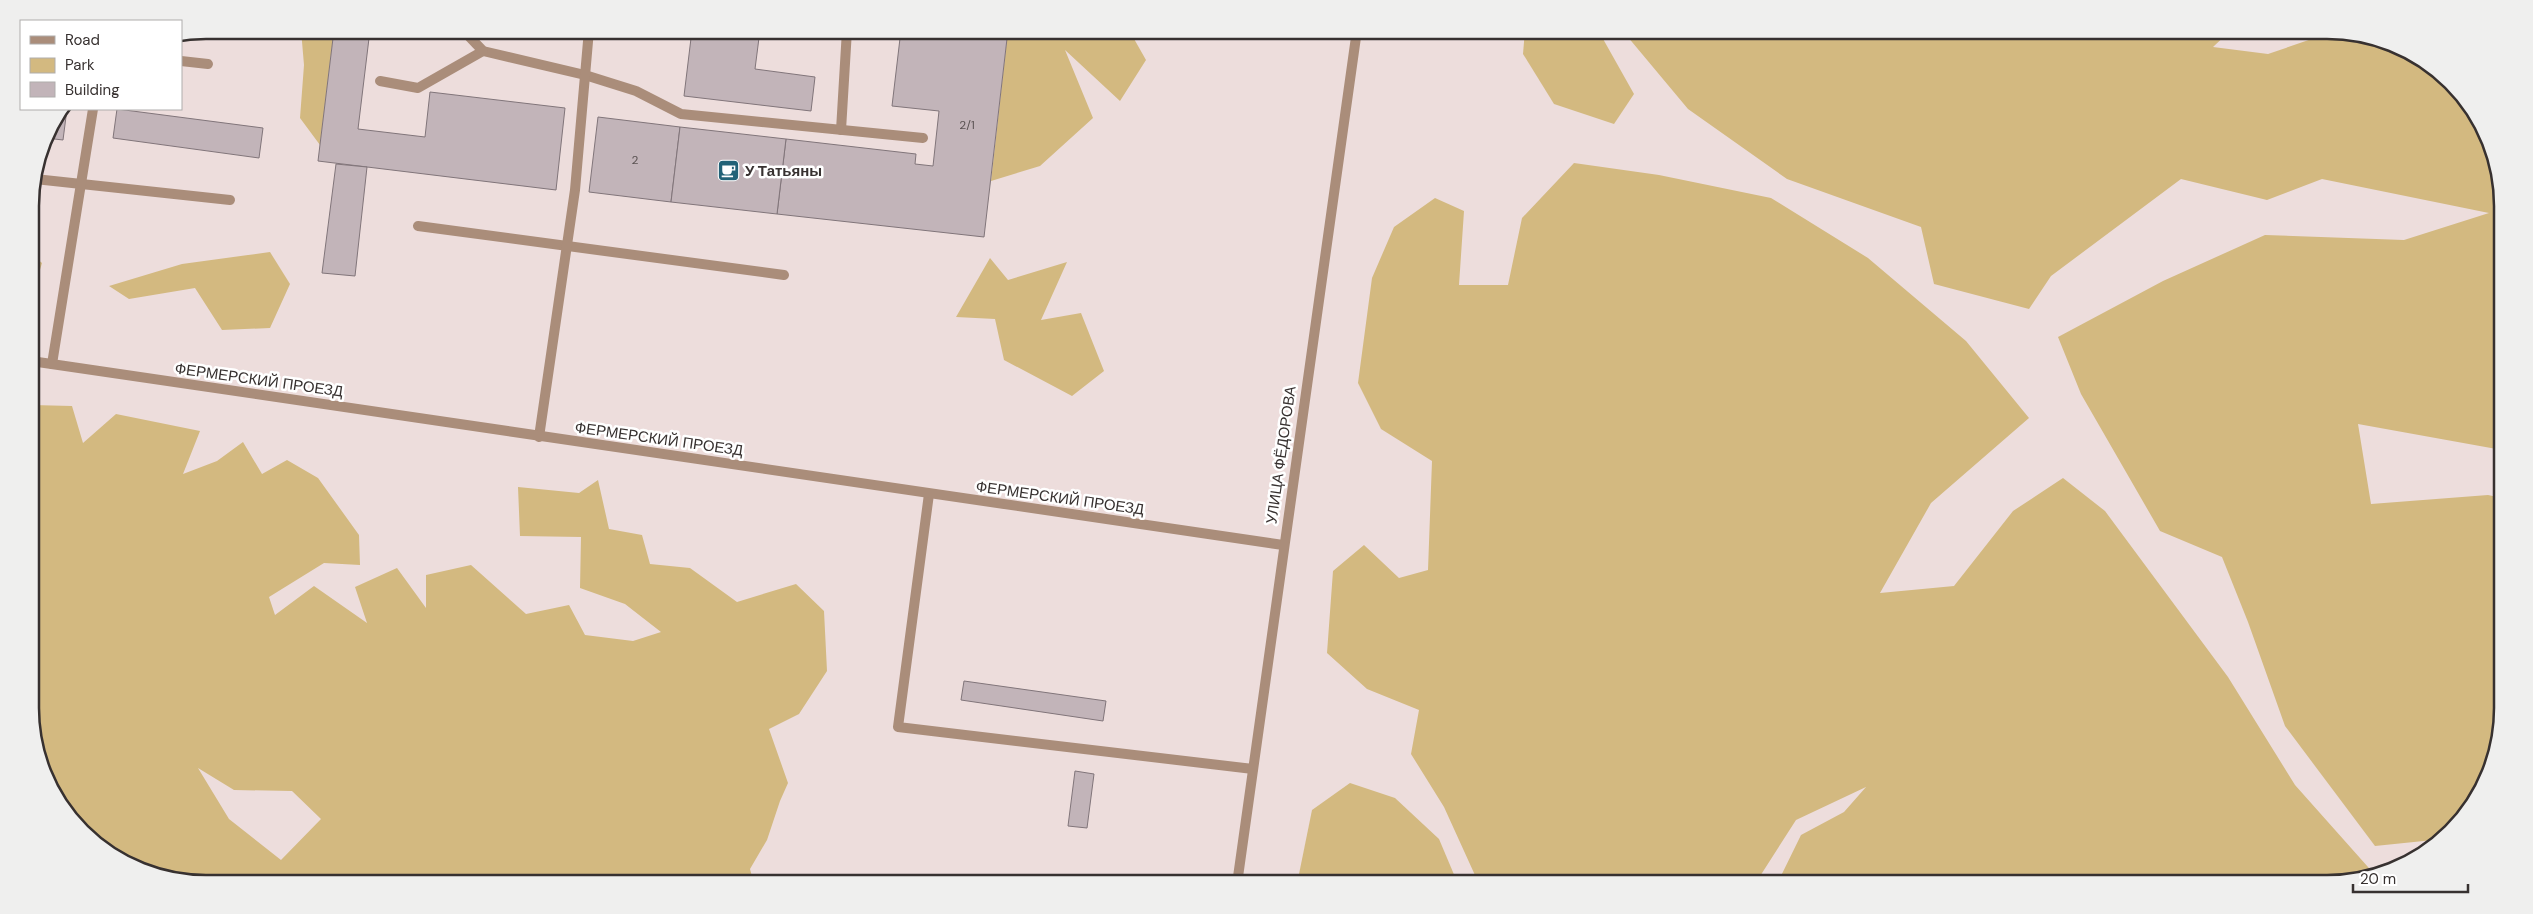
<svg xmlns="http://www.w3.org/2000/svg" width="2533" height="914" viewBox="0 0 2533 914" font-family="'DM Sans',sans-serif">
<rect width="100%" height="100%" fill="#eddddc"/>
<g fill="#d3b980" fill-rule="evenodd">
<polygon points="301,30 334,30 320,145 300,118 304,65"/>
<polygon points="1008,30 1129,30 1146,60 1120,101 1065,50 1093,118 1040,166 991,181"/>
<polygon points="1525,30 1598,30 1634,94 1614,124 1554,104 1523,54"/>
<polygon points="1622,30 2231,30 2213,47 2268,54 2335,31 2383,39 2459,90 2489,138 2501,183 2502,450 2358,424 2371,504 2488,495 2502,498 2503,708 2494,764 2473,806 2443,839 2375,846 2285,726 2248,622 2222,557 2160,531 2081,394 2058,337 2163,281 2265,235 2404,240 2489,213 2322,179 2267,200 2181,179 2051,276 2029,309 1934,284 1921,227 1787,179 1688,109"/>
<polygon points="1574,163 1659,175 1771,198 1868,258 1966,341 2029,418 1931,503 1880,593 1954,586 2013,511 2063,478 2105,511 2228,677 2295,785 2376,876 2338,884 1777,884 1801,835 1844,812 1866,787 1796,820 1755,884 1479,884 1444,807 1411,754 1419,710 1367,689 1327,653 1333,571 1364,545 1399,578 1428,570 1432,461 1381,429 1358,383 1372,278 1394,227 1435,198 1464,211 1459,285 1508,285 1522,218"/>
<polygon points="270,252 290,284 270,328 222,330 195,288 129,299 109,286 182,264"/>
<polygon points="31,254 42,263 31,300"/>
<polygon points="990,258 1008,280 1067,262 1041,320 1081,313 1104,371 1072,396 1004,360 995,319 956,317"/>
<path d="M 32,405 L 72,406 L 83,443 L 116,414 L 200,431 L 183,474 L 217,461 L 243,442 L 262,474 L 287,460 L 318,478 L 359,535 L 360,565 L 324,563 L 269,597 L 275,615 L 314,586 L 367,623 L 355,587 L 397,568 L 426,608 L 426,575 L 471,565 L 526,614 L 569,605 L 585,635 L 633,641 L 661,632 L 625,604 L 580,588 L 581,537 L 520,536 L 518,487 L 579,493 L 598,480 L 609,529 L 642,535 L 650,564 L 690,568 L 737,602 L 796,584 L 824,611 L 827,671 L 799,714 L 769,729 L 788,783 L 780,801 L 767,840 L 750,869 L 754,884 L 206,884 L 150,875 L 74,824 L 33,742 ZM 198,768 L 234,790 L 292,791 L 321,819 L 281,860 L 229,819 Z"/>
<polygon points="1350,783 1395,798 1439,839 1458,884 1297,884 1312,810"/>
</g>
<g fill="#c2b4b9" stroke="#81757a">
<polygon points="334,30 370,30 358,129 425,137 430,92 565,108 556,190 318,161"/>
<polygon points="692,30 760,30 755,69 815,77 811,111 684,96"/>
<polygon points="901,30 1008,30 984,237 777,214 786,139 916,154 915,164 933,166 939,111 892,106"/>
<polygon points="63,109 67,109 63,140 46,138 48,128"/>
<polygon points="117,109 263,128 259,158 113,138"/>
<polygon points="598,117 680,127 671,202 589,192"/>
<polygon points="680,127 786,139 777,214 671,202"/>
<polygon points="336,164 367,167 355,276 322,273"/>
<polygon points="964,681 1106,701 1103,721 961,700"/>
<polygon points="1075,771 1094,774 1087,828 1068,826"/>
</g>
<g fill="none" stroke-linecap="round" stroke-linejoin="round">
<g stroke="#aa8d7a" stroke-width="10">
<polyline points="463,30 483,51 585,75 636,91 681,114 923,138"/>
<polyline points="181,61 208,64"/>
<polyline points="380,81 418,88 483,51"/>
<polyline points="841,130 847,30"/>
<polyline points="35,179 230,200"/>
<polyline points="418,226 784,275"/>
<polyline points="52,364 93,109"/>
<polyline points="539,437 575,190 589,30"/>
<polyline points="929,494 898,727 1253,769"/>
</g>
<g stroke="#aa8d7a" stroke-width="10">
<polyline points="31,361 1283,545"/>
<polyline points="1237,884 1357,30"/>
</g>
</g>
<defs>
<symbol id="cafe-square" viewBox="-11 -11 22 22"><rect x="-9" y="-9" width="18" height="18" rx="4" fill="#226277" stroke="#fff"/><path d="M-5.5-4.5H6V0H3Q3 3.5 0 3.5H-2.5Q-5.5 3.5-5.5 0ZM3-3.2v2h1.7v-2ZM-6 4.5H4V6H-6Z" fill="#fff"/></symbol>
</defs>
<g fill-rule="evenodd">
<use href="#cafe-square" x="716" y="158" width="25" height="25"/>
</g>
<g text-anchor="middle" stroke-width="5" stroke-linejoin="round" paint-order="stroke">
<g font-size="12" fill="#5a5252">
<text x="967" y="129">2/1</text>
<text x="635" y="164">2</text>
</g>
<g font-size="15" font-weight="bold" fill="#373130" stroke="#fff" text-anchor="start">
<text x="745" y="176">У Татьяны</text>
</g>
<g font-size="15" fill="#373130" stroke="#fff">
<text transform="translate(259 380) rotate(8)" y="5">ФЕРМЕРСКИЙ ПРОЕЗД</text>
<text transform="translate(659 439) rotate(8)" y="5">ФЕРМЕРСКИЙ ПРОЕЗД</text>
<text transform="translate(1281 455) rotate(-82)" y="5">УЛИЦА ФЁДОРОВА</text>
<text transform="translate(1060 498) rotate(8)" y="5">ФЕРМЕРСКИЙ ПРОЕЗД</text>
</g>
</g>
<path d="M0 0H2533V914H0ZM206 39H2327A167 167 0 0 1 2494 206V708A167 167 0 0 1 2327 875H206A167 167 0 0 1 39 708V206A167 167 0 0 1 206 39Z" fill="#efefee" fill-rule="evenodd"/>
<path fill="none" stroke="#373130" stroke-width="2.5" d="M206 39H2327A167 167 0 0 1 2494 206V708A167 167 0 0 1 2327 875H206A167 167 0 0 1 39 708V206A167 167 0 0 1 206 39Z"/>
<rect x="20" y="20" width="162" height="90" fill="#ffffff" stroke="#afadac"/>
<rect x="30" y="36" width="25" height="8" fill="#aa8d7a" stroke="#afadac"/>
<text x="65" y="45" font-size="15" fill="#373130">Road</text>
<rect x="30" y="58" width="25" height="15" fill="#d3b980" stroke="#afadac"/>
<text x="65" y="70" font-size="15" fill="#373130">Park</text>
<rect x="30" y="82" width="25" height="15" fill="#c2b4b9" stroke="#afadac"/>
<text x="65" y="95" font-size="15" fill="#373130">Building</text>
<path d="M2353 884v8h115v-8" fill="none" stroke="#373130" stroke-width="2.5"/>
<text x="2360" y="884" font-size="15" fill="#373130" stroke="#ffffff" stroke-width="4" paint-order="stroke">20 m</text>
</svg>
